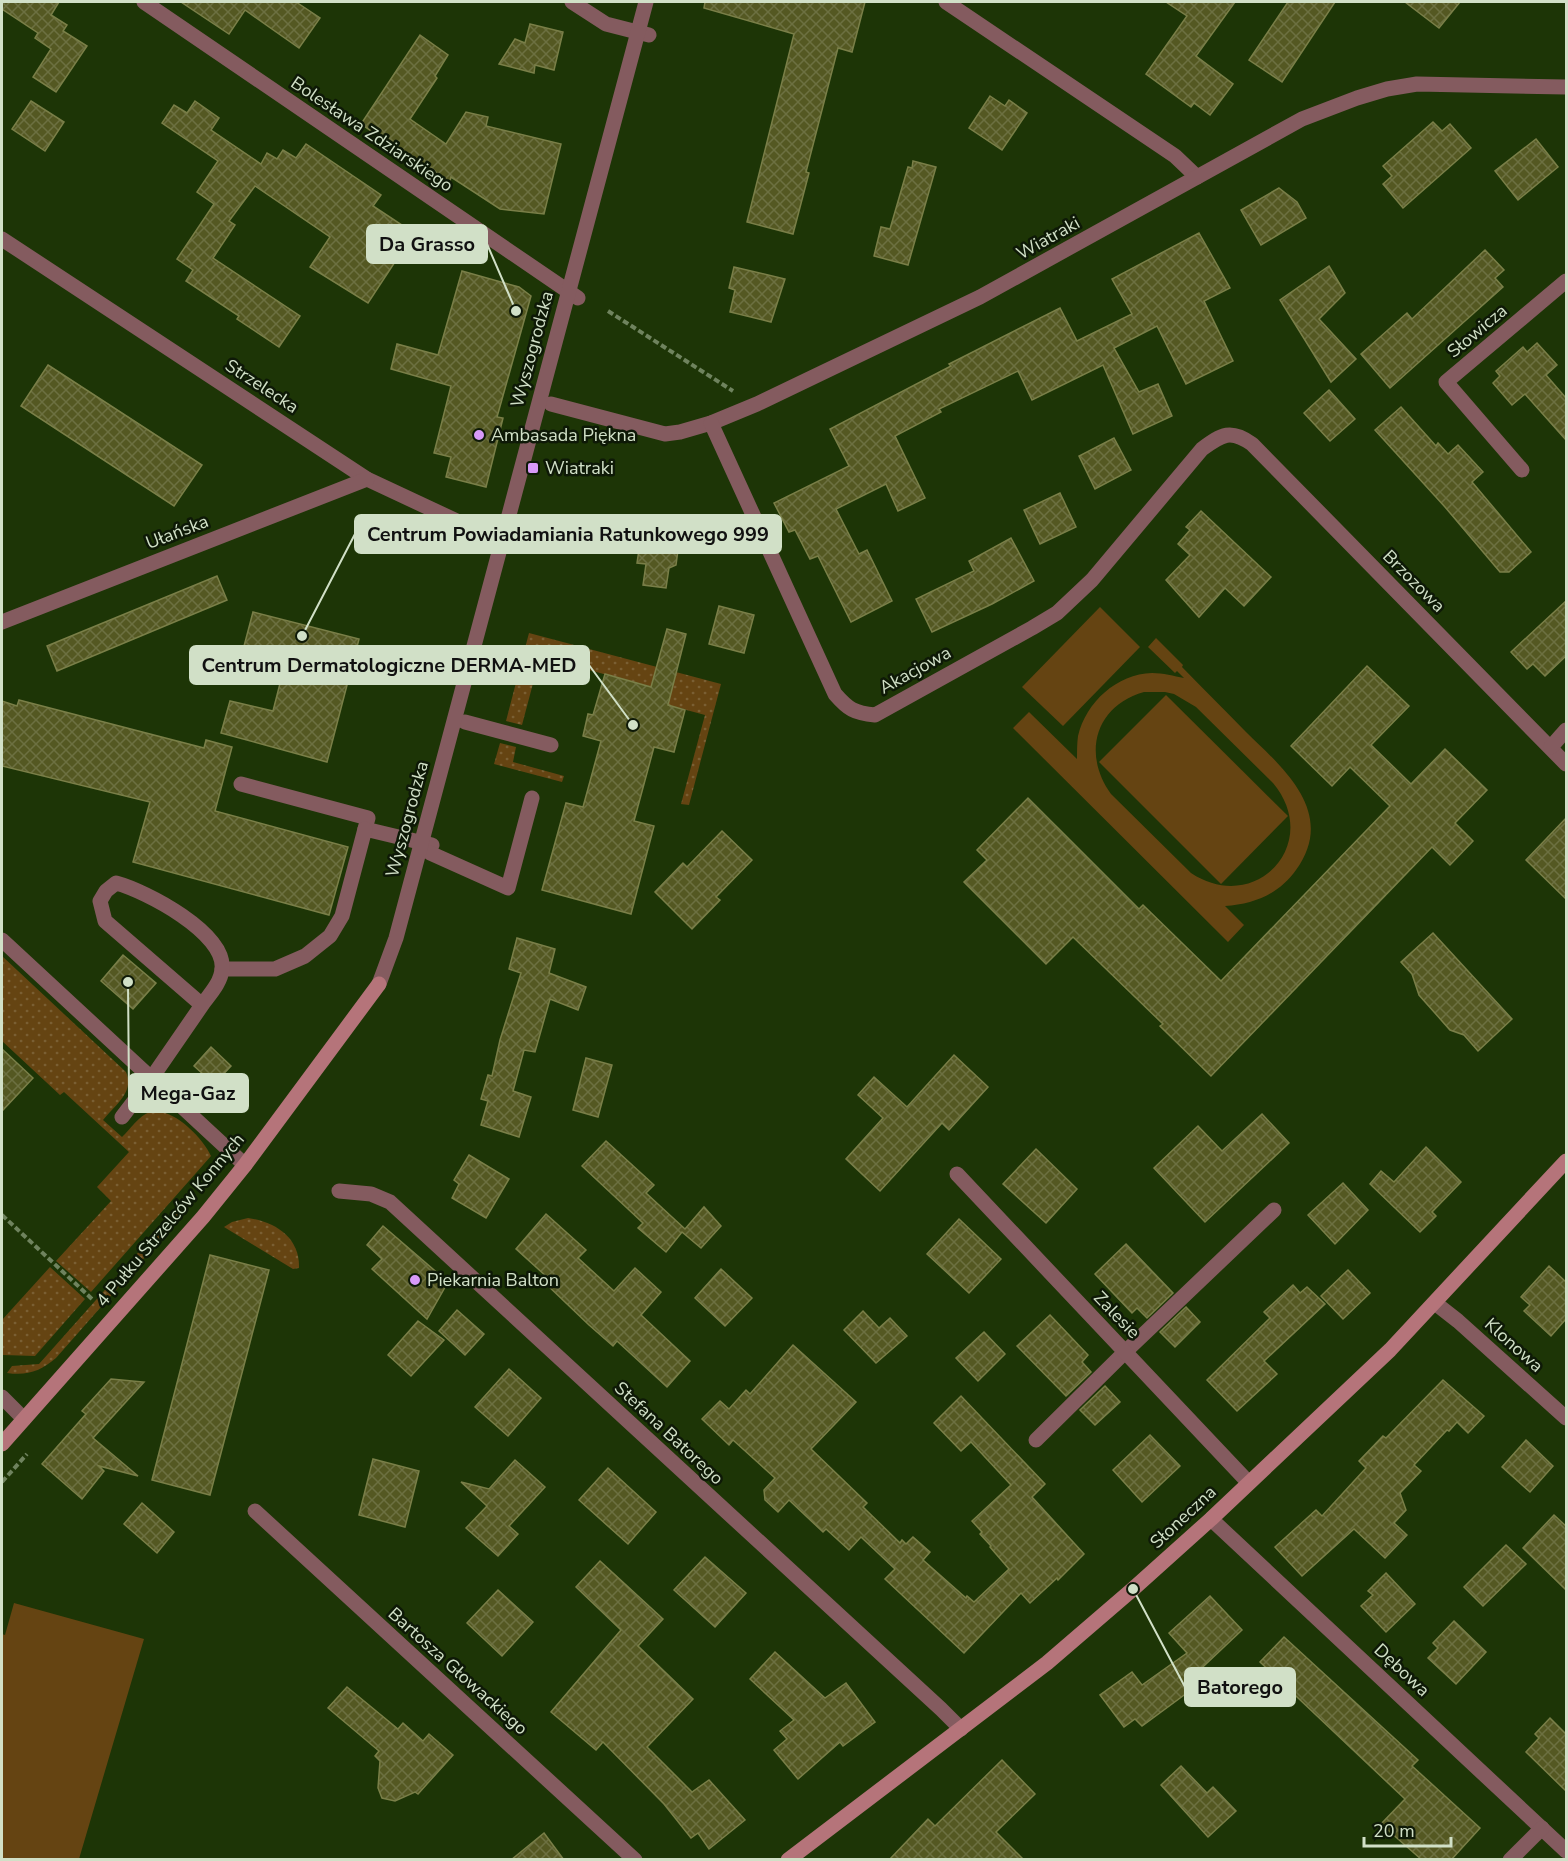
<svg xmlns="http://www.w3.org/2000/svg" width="1568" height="1861" viewBox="0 0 1568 1861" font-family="'Nunito Sans',sans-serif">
<defs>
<pattern id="grass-dots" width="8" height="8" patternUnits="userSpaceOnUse" patternTransform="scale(1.5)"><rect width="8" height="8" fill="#654412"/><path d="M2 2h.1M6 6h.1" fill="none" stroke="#7a5f33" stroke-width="1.8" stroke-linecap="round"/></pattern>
<pattern id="building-cross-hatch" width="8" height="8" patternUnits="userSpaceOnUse" patternTransform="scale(1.5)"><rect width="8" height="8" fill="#545822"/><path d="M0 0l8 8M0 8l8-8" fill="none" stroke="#6c7041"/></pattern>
</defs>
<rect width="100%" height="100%" fill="#1d3506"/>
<g fill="url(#grass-dots)">
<polygon points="529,633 721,684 689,805 681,804 705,715 668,705 671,692 540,657 522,725 506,721"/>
<polygon points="500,743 516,747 513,762 564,776 562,782 494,764"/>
<path d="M 2,956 L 126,1072 C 135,1092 114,1106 103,1120 L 122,1137 C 130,1130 139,1115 150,1112 C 172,1106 203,1138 211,1156 L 91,1292 L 56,1261 L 111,1201 L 97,1187 L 129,1152 L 64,1092 L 60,1095 L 2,1041 Z"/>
<path d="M 176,1210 L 182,1215 L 56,1358 C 40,1371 28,1376 7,1373 L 12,1366 L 39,1364 Z"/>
<path d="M 248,1218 C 276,1222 300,1238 299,1268 L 293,1269 L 224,1227 L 232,1222 Z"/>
<polygon points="50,1267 85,1299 35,1356 3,1355 2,1320"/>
</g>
<g fill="#654412" fill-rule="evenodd">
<polygon points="1100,607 1140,647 1063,726 1022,687"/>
<path d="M 1156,638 L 1183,665 L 1182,667 C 1203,689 1225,710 1246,732 C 1284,769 1337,813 1296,870 C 1279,894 1254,904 1225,906 L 1244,925 L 1228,942 L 1013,728 L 1029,712 L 1077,759 C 1077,751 1077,743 1078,736 C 1086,702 1117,674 1152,673 C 1163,673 1174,676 1184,678 L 1177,671 L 1175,673 L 1148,647 ZM 1144,692 L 1165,692 L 1174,694 L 1196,707 L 1273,783 C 1323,843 1256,916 1191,873 L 1111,794 C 1082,754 1095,706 1144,692 Z"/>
<polygon points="1166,695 1288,816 1221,884 1099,762"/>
<polygon points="14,1603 144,1639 79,1859 2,1859 2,1634 5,1635"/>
</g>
<g fill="url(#building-cross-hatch)" stroke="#7a7f48" stroke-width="1.5">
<polygon points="2,2 59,2 51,15 67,25 63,31 87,46 56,92 33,77 51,49 35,38 38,33 2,9"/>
<polygon points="181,2 296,2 320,18 299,48 245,10 229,34"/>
<polygon points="705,2 865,2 852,52 838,48 806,172 809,173 793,234 747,222 794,34 704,8"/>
<polygon points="1166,2 1235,2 1196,56 1233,84 1210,115 1194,103 1191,107 1146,74 1187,16"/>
<polygon points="1288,2 1335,2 1282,82 1249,60"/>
<polygon points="1405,2 1460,2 1439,28"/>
<polygon points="530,24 563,32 554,70 535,65 534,73 499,64 515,39 525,43"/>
<polygon points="420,35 448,55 435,76 437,78 410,119 446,144 466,112 488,117 486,126 561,144 544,214 500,209 451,177 448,187 427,172 428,170 361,124"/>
<polygon points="990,96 1005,106 1009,100 1027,113 1002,150 969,128"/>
<polygon points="31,101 64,122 45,151 12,129"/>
<polygon points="195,101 219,118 211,130 261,164 267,153 277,159 283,150 296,158 306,144 381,195 373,206 414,233 368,303 310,267 330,237 255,186 229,221 235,225 213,258 300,316 279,347 237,319 239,316 186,281 193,270 177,259 214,204 197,192 218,161 162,123 174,105 187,113"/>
<polygon points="1433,122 1442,131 1450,124 1471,148 1403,208 1383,184 1392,176 1383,166"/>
<polygon points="1536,139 1558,167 1518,200 1495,171"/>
<polygon points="913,161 936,167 908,265 874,256 881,227 890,229 908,167 912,168"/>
<polygon points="1279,188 1297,202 1306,218 1261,245 1241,210"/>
<polygon points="1199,233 1230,288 1204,301 1233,361 1186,384 1157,326 1114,348 1139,392 1158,384 1172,416 1133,434 1103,365 1032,400 1018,371 939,409 941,412 895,436 925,498 898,511 886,484 836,509 859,554 867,550 892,601 851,622 818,556 810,559 795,530 789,532 774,503 849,466 830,429 951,366 949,364 1060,308 1077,341 1132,314 1112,279"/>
<polygon points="1485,250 1504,270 1495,278 1503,287 1390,388 1361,354 1407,313 1412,319"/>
<polygon points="1329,266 1345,293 1319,319 1356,359 1331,382 1280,300"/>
<polygon points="734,267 785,279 771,322 730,312 735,290 729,288"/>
<polygon points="462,271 519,287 531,296 497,417 503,418 486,487 446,477 451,457 434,453 451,386 391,369 397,344 438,355"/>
<polygon points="1537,343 1557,365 1546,375 1566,398 1566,440 1525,394 1512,405 1493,383 1500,376 1496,371 1523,347 1527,352"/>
<polygon points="48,365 202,465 174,506 21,406"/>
<polygon points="1329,390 1355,419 1330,441 1304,413"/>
<polygon points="1401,407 1436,446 1438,443 1448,454 1458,445 1483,472 1472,482 1531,552 1509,572 1500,572 1445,507 1375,430"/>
<polygon points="1114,438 1131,470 1095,489 1079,456"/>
<polygon points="1060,493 1076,527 1040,544 1024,510"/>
<polygon points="1201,511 1271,577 1244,606 1225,588 1199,617 1166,580 1190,555 1178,544 1190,530 1186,527"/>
<polygon points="643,523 674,527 671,545 678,550 676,565 669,568 666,588 643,585 646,564 637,563"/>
<polygon points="1011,538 1034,581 992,604 932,632 916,599 974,571 969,561"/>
<polygon points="217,576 227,600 57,671 47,646"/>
<polygon points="1566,601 1566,656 1545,676 1533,664 1527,669 1511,652"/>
<polygon points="719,606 754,615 744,653 709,644"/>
<polygon points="253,612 359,639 327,762 221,733 230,701 273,711 287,656 249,646 243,650"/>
<polygon points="667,629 686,634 668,705 685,710 674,752 654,747 634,821 654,826 631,914 542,890 566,803 583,807 601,741 583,736 588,714 593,715 605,674 651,687"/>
<polygon points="1367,666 1409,706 1371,745 1411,784 1445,749 1487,790 1455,823 1473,841 1450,865 1432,847 1211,1076 1160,1026 1163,1024 1073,937 1046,964 964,882 987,860 977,850 1028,798 1139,909 1143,905 1221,981 1390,806 1350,767 1332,786 1291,746"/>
<polygon points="19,700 204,748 206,740 232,747 215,811 348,847 329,915 133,862 150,802 2,766 2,701 17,706"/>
<polygon points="1566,818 1566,899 1526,860"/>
<polygon points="722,831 752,860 716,897 720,900 692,929 655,892 683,863 687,867"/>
<polygon points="1433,933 1512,1019 1478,1051 1464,1035 1450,1030 1419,995 1412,974 1401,962"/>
<polygon points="517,938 555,949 549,973 586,987 578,1010 550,999 535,1052 524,1050 513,1091 531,1097 519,1137 481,1125 488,1101 481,1099 488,1075 492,1076 500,1040 521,973 509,969"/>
<polygon points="123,955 156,983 133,1009 101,981"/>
<polygon points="211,1047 231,1066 214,1084 194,1066"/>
<polygon points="2,1049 33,1078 2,1111"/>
<polygon points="954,1055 988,1087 949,1130 942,1123 880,1191 846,1159 883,1118 858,1095 874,1077 907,1107"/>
<polygon points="586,1058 612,1065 598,1117 573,1110"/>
<polygon points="1262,1114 1289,1143 1205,1222 1154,1168 1198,1126 1222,1151"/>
<polygon points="606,1141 654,1185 646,1193 685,1229 704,1207 721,1226 701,1248 682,1232 666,1252 638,1228 643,1223 582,1166"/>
<polygon points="1426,1147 1461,1182 1432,1212 1436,1216 1420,1232 1370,1184 1381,1171 1394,1182"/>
<polygon points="1036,1149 1077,1189 1046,1223 1003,1184"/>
<polygon points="469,1155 509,1179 486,1218 452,1198 459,1184 454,1180"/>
<polygon points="1343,1183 1368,1210 1335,1244 1308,1215"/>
<polygon points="546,1214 586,1250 578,1258 614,1291 635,1268 661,1292 641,1315 690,1361 667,1387 617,1341 613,1346 589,1325 543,1281 547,1277 516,1249"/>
<polygon points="959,1219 1001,1259 969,1293 927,1254"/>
<polygon points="383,1226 448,1282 427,1319 372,1269 382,1259 367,1245"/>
<polygon points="1126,1244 1173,1293 1147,1318 1137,1308 1132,1313 1095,1274"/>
<polygon points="210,1255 269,1270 210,1495 152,1480"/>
<polygon points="1549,1266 1566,1282 1566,1319 1551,1336 1524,1311 1530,1305 1521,1297"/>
<polygon points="721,1269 752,1298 725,1326 695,1298"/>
<polygon points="1348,1270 1370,1293 1343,1319 1321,1296"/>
<polygon points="1293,1285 1300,1293 1307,1287 1325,1304 1264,1361 1277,1374 1237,1411 1207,1380 1270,1318 1264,1312"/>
<polygon points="1186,1307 1200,1322 1175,1347 1160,1332"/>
<polygon points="457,1310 484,1334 465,1355 439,1331"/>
<polygon points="863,1311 879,1328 890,1318 907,1336 876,1363 844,1330"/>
<polygon points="1050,1315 1088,1355 1082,1362 1091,1372 1066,1396 1017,1346"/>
<polygon points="418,1321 444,1340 411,1376 388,1355"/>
<polygon points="984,1332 1005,1354 978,1381 956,1358"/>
<polygon points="793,1345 856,1402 811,1449 867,1503 863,1507 900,1543 902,1540 906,1544 913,1537 930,1552 923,1560 966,1598 967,1596 974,1602 1009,1569 990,1547 991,1546 980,1534 982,1532 972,1521 1011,1485 971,1442 961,1451 934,1423 961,1396 1045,1484 1032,1497 1084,1554 1058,1580 1057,1578 1030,1603 1021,1593 964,1653 885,1579 895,1569 861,1537 849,1550 826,1529 823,1532 789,1500 778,1512 765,1500 764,1490 775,1478 733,1440 729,1445 702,1419 720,1401 729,1409 746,1390 750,1394"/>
<polygon points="509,1369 541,1398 508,1436 475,1407"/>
<polygon points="111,1379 144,1382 93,1438 138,1476 99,1466 104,1471 82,1499 42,1464 86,1414 82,1411"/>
<polygon points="1443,1380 1484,1416 1468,1433 1457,1422 1449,1431 1447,1430 1414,1465 1421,1471 1400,1493 1406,1510 1394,1523 1407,1535 1385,1558 1354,1529 1302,1576 1275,1547 1316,1510 1322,1516 1366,1468 1359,1461 1383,1436 1386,1438"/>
<polygon points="1105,1386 1120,1402 1095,1425 1080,1410"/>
<polygon points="1150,1435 1180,1466 1142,1502 1113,1470"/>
<polygon points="1526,1440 1553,1466 1530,1492 1502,1467"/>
<polygon points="373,1459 419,1471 405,1527 359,1515"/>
<polygon points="515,1460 545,1487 509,1526 518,1534 498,1556 466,1528 487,1506 461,1482 489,1489"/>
<polygon points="608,1468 656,1512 628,1544 579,1500"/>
<polygon points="142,1503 174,1532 157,1553 124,1524"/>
<polygon points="1554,1515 1566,1526 1566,1590 1523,1548"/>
<polygon points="1506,1545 1526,1564 1483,1606 1464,1587"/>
<polygon points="705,1557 746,1593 715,1627 674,1590"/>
<polygon points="600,1561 663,1619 638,1646 693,1699 647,1747 692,1792 709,1780 745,1820 709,1849 698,1833 691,1838 664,1804 603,1742 596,1750 551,1712 621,1630 576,1587"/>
<polygon points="1386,1573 1415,1604 1386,1632 1361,1606 1373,1595 1368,1591"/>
<polygon points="498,1590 533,1622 502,1656 467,1623"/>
<polygon points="1210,1596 1242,1630 1188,1681 1195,1687 1142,1726 1135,1719 1124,1727 1100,1695 1132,1672 1142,1685 1187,1653 1169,1633"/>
<polygon points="1454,1621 1486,1652 1456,1684 1428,1658 1438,1648 1433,1643"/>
<polygon points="1284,1637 1418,1760 1412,1766 1480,1828 1451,1860 1422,1860 1381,1824 1405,1799 1260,1662"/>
<polygon points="775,1652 825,1698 846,1683 875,1722 843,1746 840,1742 798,1779 774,1750 787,1739 780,1731 794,1720 750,1679"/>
<polygon points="347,1687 398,1729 403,1723 423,1741 429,1734 453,1755 418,1794 415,1792 395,1801 382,1798 378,1788 380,1761 375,1756 379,1751 328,1708"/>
<polygon points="1550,1718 1566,1734 1566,1791 1526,1752 1539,1738 1535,1734"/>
<polygon points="1002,1760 1035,1794 996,1832 1024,1860 889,1860 928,1819 935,1826"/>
<polygon points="1181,1766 1207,1793 1213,1787 1236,1811 1208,1837 1161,1785"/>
<polygon points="544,1833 564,1860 511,1860"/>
</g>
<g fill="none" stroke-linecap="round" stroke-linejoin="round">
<g stroke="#6f835e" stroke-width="4" stroke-dasharray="6 3" stroke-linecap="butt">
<polyline points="608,311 733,391"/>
<polyline points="2,1215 92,1299"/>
<polyline points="2,1482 27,1454"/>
</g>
<g stroke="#845b5f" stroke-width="15">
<polyline points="465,722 551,745"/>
<polyline points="241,784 368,818 365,829 432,845"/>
<polyline points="430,853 508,888 532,798"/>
<polyline points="222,969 275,969 305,956 330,936 342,916 365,829"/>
<path d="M 122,1117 L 151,1079 L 202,1005 L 105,921 L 100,901 L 106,891 L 116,883 C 146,891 226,933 222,969 C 221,983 209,995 202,1005"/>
<polyline points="1036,1440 1125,1352 1274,1210"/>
</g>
<g stroke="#845b5f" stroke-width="15">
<polyline points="144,2 578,298"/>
<polyline points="572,2 606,24 649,35"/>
<polyline points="946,2 1175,156 1197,177"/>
<polyline points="2,239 367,479 476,530 514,541"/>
<polyline points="551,404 665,434 680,432 711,423 757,404 980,297 1302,119 1357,98 1387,89 1417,84 1566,87"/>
<path d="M 711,423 L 835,694 C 848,709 854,713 875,715 L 1032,628 L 1057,613 L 1092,580 L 1202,449 C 1222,434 1231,429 1252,444 L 1566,764"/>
<polyline points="1522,470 1446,382 1566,281"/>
<polyline points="2,622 367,479"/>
<polyline points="1551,747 1566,730"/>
<polyline points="2,940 245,1165"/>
<polyline points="379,984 396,938 646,2"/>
<polyline points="957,1174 1248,1482"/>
<polyline points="339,1191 371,1194 390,1202 941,1709 961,1729"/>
<polyline points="1435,1303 1458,1321 1566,1418"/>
<polyline points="2,1397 24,1419"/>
<polyline points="255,1511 635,1860"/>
<polyline points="1211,1519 1566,1851"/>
<polyline points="1510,1860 1542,1828"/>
</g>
<g stroke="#b5747a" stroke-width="15">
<polyline points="2,1444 203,1217 245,1165 379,984"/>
<polyline points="788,1860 1047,1663 1133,1589 1211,1519 1390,1350 1566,1161"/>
</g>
</g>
<g fill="#d89af8" stroke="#0e1907" stroke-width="2">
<circle cx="479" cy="435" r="6"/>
<rect x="527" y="462" width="12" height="12" rx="3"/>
<circle cx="415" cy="1280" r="6"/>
</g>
<g text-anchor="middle" stroke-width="5" stroke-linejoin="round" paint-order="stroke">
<g font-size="18" fill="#d1e0c7" stroke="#0e1907">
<text transform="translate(372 134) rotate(34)" y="6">Bolesława Zdziarskiego</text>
<text transform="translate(1048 238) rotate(-29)" y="6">Wiatraki</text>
<text transform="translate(1477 331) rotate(-40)" y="6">Słowicza</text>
<text transform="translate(532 349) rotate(-75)" y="6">Wyszogrodzka</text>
<text transform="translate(262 386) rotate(33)" y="6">Strzelecka</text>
<text transform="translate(177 532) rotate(-21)" y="6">Ułańska</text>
<text transform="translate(1414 581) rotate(45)" y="6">Brzozowa</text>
<text transform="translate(915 670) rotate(-29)" y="6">Akacjowa</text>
<text transform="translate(407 819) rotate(-75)" y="6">Wyszogrodzka</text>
<text transform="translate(170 1220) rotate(-50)" y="6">4 Pułku Strzelców Konnych</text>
<text transform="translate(1117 1315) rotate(46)" y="6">Zalesie</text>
<text transform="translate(1514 1345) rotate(42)" y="6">Klonowa</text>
<text transform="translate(669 1433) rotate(43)" y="6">Stefana Batorego</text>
<text transform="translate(1183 1517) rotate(-43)" y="6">Słoneczna</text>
<text transform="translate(1402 1670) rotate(43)" y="6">Dębowa</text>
<text transform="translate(458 1671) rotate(42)" y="6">Bartosza Głowackiego</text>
</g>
<g font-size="18" fill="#d1e0c7" stroke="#0e1907" text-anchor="start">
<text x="491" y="441">Ambasada Piękna</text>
<text x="545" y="474">Wiatraki</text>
<text x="427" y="1286">Piekarnia Balton</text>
</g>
</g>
<path fill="none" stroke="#d1e0c7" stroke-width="2" d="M516 311L487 244M302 636L355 534M633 725L589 665M128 982L129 1093M1133 1589L1185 1687"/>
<g fill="#d1e0c7" stroke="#0e1907" stroke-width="2">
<circle cx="516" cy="311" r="6"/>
<circle cx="302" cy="636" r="6"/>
<circle cx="633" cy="725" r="6"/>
<circle cx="128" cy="982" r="6"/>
<circle cx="1133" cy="1589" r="6"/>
</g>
<g fill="#d1e0c7" stroke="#d1e0c7" stroke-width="2">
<rect x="367" y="225" width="120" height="38" rx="6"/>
<rect x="355" y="515" width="426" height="38" rx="6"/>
<rect x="190" y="646" width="399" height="38" rx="6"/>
<rect x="129" y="1074" width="119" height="38" rx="6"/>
<rect x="1185" y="1668" width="110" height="38" rx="6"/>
</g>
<g font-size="20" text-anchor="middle" font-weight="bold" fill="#111">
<text x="427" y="251">Da Grasso</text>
<text x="568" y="541">Centrum Powiadamiania Ratunkowego 999</text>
<text x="389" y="672">Centrum Dermatologiczne DERMA-MED</text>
<text x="188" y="1100">Mega-Gaz</text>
<text x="1240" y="1694">Batorego</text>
</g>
<rect width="1568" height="1861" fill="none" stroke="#d1e0c7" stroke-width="6"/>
<path d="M1364 1837v9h87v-9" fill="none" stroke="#d1e0c7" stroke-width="3"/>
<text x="1373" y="1837" font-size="18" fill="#d1e0c7" stroke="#0e1907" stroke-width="4.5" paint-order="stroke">20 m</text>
</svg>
